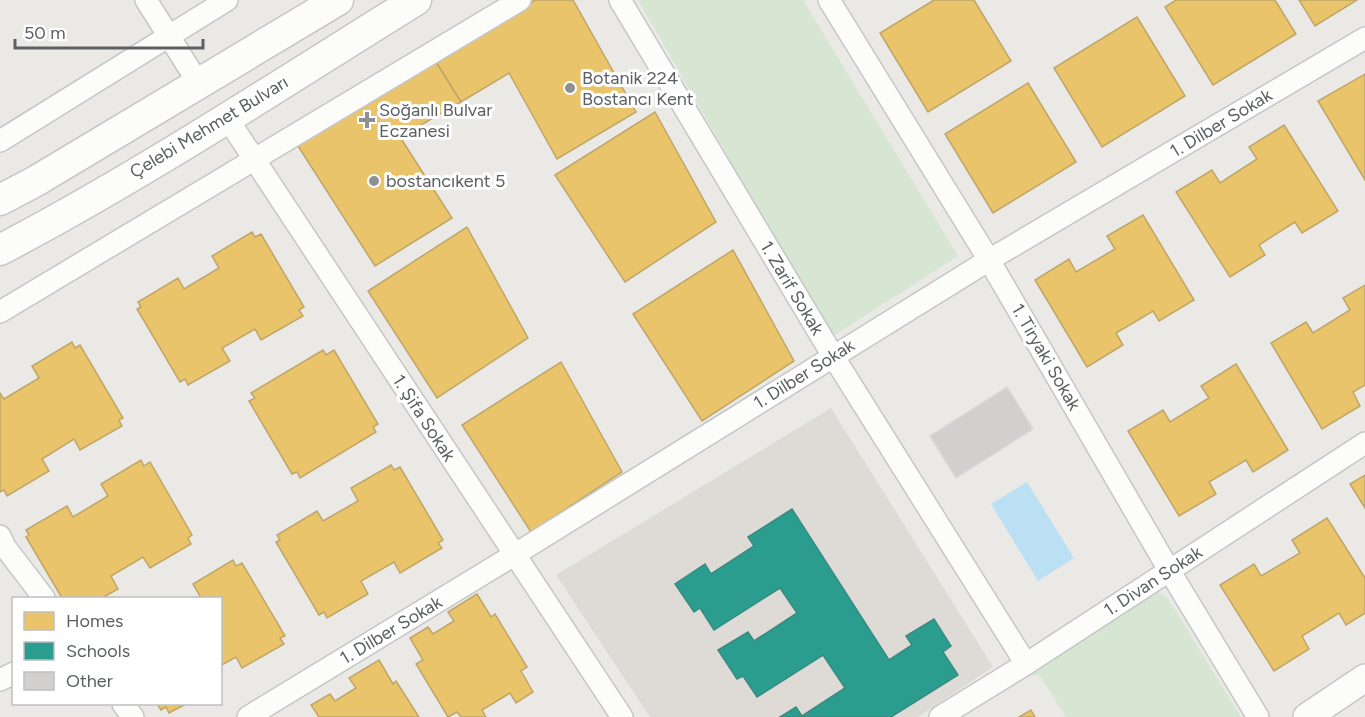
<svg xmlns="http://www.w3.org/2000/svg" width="1365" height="717" viewBox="0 0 1365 717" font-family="Figtree,sans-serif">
<rect width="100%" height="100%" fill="#ebe9e6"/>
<polygon fill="#dedbd6" points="831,408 993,667 918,717 650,717 556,575"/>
<g fill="#d6e6d2">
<polygon points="638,0 803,0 958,256 832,337"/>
<polygon points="1157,591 1167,597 1241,717 1066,717 1040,676 1029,674"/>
</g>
<polygon fill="#bce0f3" points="1027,482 1074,558 1038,581 991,504"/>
<g fill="#e9c46a" stroke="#bfa668" stroke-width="1.5">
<polygon points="535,0 573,0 636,112 557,159 509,73 461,102 434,59"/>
<polygon points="934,0 974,0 1011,61 928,112 880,33"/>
<polygon points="1176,0 1275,0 1296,34 1213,85 1165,7"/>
<polygon points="1299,0 1357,0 1315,26"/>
<polygon points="1137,17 1185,96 1102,147 1054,68"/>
<polygon points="434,59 461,102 400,137 452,218 375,266 296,143"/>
<polygon points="1365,74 1365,180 1318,101"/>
<polygon points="1028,83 1076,162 993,213 945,134"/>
<polygon points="655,112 716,222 625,282 555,175"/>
<polygon points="1284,125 1338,211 1302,233 1295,222 1259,245 1265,255 1230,277 1176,192 1212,170 1220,183 1257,159 1249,147"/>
<polygon points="1143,215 1194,300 1159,321 1153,311 1116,333 1123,345 1087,367 1035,280 1069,259 1076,272 1115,249 1107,236"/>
<polygon points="467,227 528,338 437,398 368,291"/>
<polygon points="252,232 255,237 261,234 304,307 299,310 303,316 261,340 255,329 222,348 230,361 188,385 185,379 180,382 137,309 141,307 138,302 178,278 184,289 219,268 212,256"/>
<polygon points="733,250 794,361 702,421 633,314"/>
<polygon points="1365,285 1365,385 1353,392 1360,406 1322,429 1271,343 1306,322 1313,333 1350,310 1343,298"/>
<polygon points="72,342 75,348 80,345 123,418 119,420 122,426 80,450 74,439 42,459 49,471 7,496 4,490 0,492 0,393 4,399 39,378 32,366"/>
<polygon points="323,350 326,355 334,350 378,424 373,427 376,432 300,478 297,472 292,474 249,401 255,398 251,393"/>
<polygon points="561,362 622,472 531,532 462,425"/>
<polygon points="1236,364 1288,450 1253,472 1246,460 1209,482 1216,494 1179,516 1128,431 1163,410 1170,422 1209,398 1201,386"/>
<polygon points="141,460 144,466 150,462 192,535 188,538 191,544 150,568 143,557 111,576 118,589 102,598 62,598 26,537 29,535 26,530 67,506 73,517 108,496 101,484"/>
<polygon points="391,465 394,470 400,467 443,540 438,543 442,548 400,573 394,562 361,581 368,594 327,618 324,612 319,615 276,542 280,540 277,535 317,511 323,521 358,501 351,488"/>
<polygon points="1365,475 1365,508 1350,484"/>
<polygon points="1327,518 1365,578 1365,613 1346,625 1339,613 1302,636 1309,649 1274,671 1220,585 1254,564 1261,576 1300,553 1292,540"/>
<polygon points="233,560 236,566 242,563 285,636 280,638 284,644 242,668 236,657 220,666 220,598 197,598 200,596 193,584"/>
<polygon points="477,594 491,617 495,614 527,667 521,671 533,692 516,703 510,693 482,710 486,717 461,717 457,712 448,717 416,664 423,660 410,638 428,627 433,634 454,621 448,612"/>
<polygon points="379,660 393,684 396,681 419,717 319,717 311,705 330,694 335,701 356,688 349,678"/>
<polygon points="157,704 186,704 169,713 166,707 161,710"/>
<polygon points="1031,710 1035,717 1019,717"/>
</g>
<polygon fill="#2a9d8f" stroke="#398b82" stroke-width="1.5" points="792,509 889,660 912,645 906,636 934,619 951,646 943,652 958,675 891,717 780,717 796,707 802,716 845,688 823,655 757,697 743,676 737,679 718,650 748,632 754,641 797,613 780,588 714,630 700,608 694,612 675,584 705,564 711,574 754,546 748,537"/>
<polygon fill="#d2d0cf" stroke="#dad8d5" stroke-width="1.5" points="1007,387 1033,429 956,478 930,436"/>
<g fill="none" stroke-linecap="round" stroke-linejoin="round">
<defs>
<g id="minor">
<polyline points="146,0 199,84"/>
<polyline points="620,0 833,356 1026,664"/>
<polyline points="829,0 989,260 1169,570 1258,717"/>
<polyline points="227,118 622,717"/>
<polyline points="0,141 227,0"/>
<polyline points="0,312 520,0"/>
<polyline points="0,536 5,547 44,598"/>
<polyline points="0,680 14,673"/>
<polyline points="123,704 133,717"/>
<polyline points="248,717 514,555 989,260 1365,38"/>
<polyline points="940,717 1026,664 1365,443"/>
</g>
<polyline id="tertiary" points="1307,717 1365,678"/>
<g id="secondary">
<polyline points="0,200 36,181 338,0"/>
<path d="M 0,250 C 143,175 279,85 416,0"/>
</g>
</defs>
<use href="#minor" stroke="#c5c6c6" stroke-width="24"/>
<use href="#tertiary" stroke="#c5c6c6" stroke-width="30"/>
<use href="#secondary" stroke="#c5c6c5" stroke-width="33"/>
<use href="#minor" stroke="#fcfcfb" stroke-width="21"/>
<use href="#tertiary" stroke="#fcfcfb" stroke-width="27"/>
<use href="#secondary" stroke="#fcfcfb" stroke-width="30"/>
</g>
<g fill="#8e9091" stroke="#fff" stroke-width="2">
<circle cx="570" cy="88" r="6"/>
<path d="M364 111h6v6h6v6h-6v6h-6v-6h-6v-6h6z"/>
<circle cx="374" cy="181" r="6"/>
</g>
<g text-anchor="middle" stroke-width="6" stroke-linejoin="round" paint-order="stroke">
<g font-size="18" fill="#5c6063" stroke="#fff" text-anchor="start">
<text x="582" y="84">Botanik 224<tspan x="582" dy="21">Bostancı Kent</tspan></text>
<text x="379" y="116">Soğanlı Bulvar<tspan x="379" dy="21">Eczanesi</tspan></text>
<text x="386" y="187">bostancıkent 5</text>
</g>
<g font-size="18" fill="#5c6063" stroke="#fff">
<text transform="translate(1221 123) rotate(-31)" y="6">1. Dilber Sokak</text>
<text transform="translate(209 127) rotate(-31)" y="6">Çelebi Mehmet Bulvarı</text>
<text transform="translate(792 288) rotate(59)" y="6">1. Zarif Sokak</text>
<text transform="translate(1046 357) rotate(60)" y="6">1. Tiryaki Sokak</text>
<text transform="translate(804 374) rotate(-32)" y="6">1. Dilber Sokak</text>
<text transform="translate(424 418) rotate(57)" y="6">1. Şifa Sokak</text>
<text transform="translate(1153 581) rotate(-33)" y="6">1. Divan Sokak</text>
<text transform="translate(391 630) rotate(-31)" y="6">1. Dilber Sokak</text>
</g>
</g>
<rect x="12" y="597" width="210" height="108" fill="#ffffff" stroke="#bebfc1" stroke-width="1.5"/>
<rect x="24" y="612" width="30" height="18" fill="#e9c46a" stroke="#bebfc1" stroke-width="1.5"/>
<text x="66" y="627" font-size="18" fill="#5c6063">Homes</text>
<rect x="24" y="642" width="30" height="18" fill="#2a9d8f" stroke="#bebfc1" stroke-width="1.5"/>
<text x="66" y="657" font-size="18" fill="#5c6063">Schools</text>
<rect x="24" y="672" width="30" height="18" fill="#d2d0cf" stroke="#bebfc1" stroke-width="1.5"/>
<text x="66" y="687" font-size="18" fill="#5c6063">Other</text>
<path d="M15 39v9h188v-9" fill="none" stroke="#5c6063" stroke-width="3"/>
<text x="24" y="39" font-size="18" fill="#5c6063" stroke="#ffffff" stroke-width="4.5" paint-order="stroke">50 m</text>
</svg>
